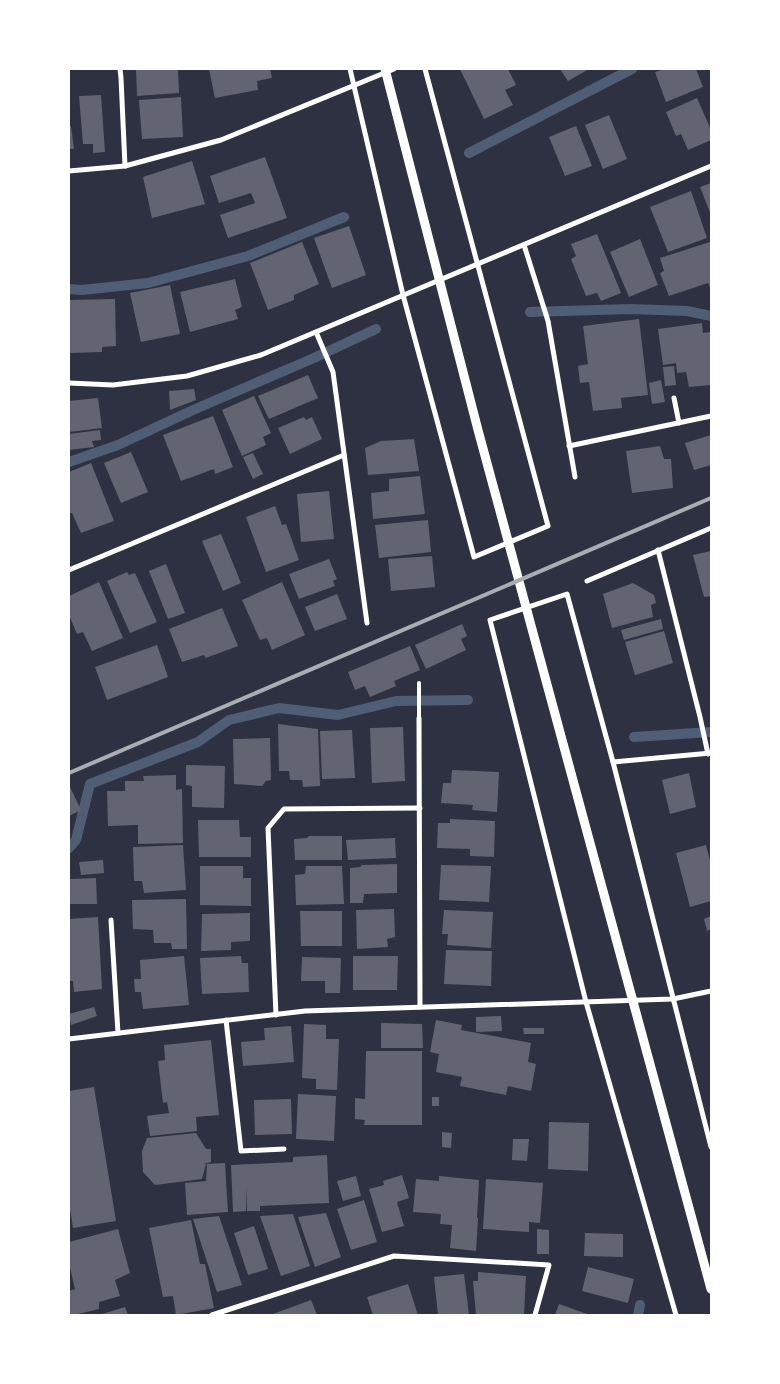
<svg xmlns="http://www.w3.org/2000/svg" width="780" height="1384" viewBox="0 0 780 1384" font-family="'Fira Sans Condensed',sans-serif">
<rect width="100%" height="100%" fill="#2d3142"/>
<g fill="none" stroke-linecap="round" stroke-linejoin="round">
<g stroke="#4f5d75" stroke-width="10">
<polyline points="469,153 632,69"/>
<polyline points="69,289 82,290 148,283 248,256 344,217"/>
<polyline points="530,312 630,309 687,311 711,316"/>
<polyline points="69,462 118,445 193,410 314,358 376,329"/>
<polyline points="634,737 711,732"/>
<polyline points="69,848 76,840 90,784 198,742 229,720 279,708 338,715 396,701 468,700"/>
<polyline points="638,1315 640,1305"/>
</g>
</g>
<g fill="#626471">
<polygon points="136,69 178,69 179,93 137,96"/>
<polygon points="209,69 270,69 272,78 257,81 258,90 215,98"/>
<polygon points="460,69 508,69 516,85 505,90 513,105 484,119"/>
<polygon points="560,69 589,69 568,81"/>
<polygon points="665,69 696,69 703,87 666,102 655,72"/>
<polygon points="101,95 105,152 93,153 93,144 83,144 79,96"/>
<polygon points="181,97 183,137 142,139 139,100"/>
<polygon points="697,98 711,130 711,140 688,150 681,134 676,136 666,112"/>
<polygon points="609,115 627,159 603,169 585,125"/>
<polygon points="69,126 71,126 74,149 69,149"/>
<polygon points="576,126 592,166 565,176 549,137"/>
<polygon points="265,157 287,218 228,238 220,215 255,203 251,193 219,203 210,176"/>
<polygon points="192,161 205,204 152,218 143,177"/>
<polygon points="711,183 711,215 700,187"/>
<polygon points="691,191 707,238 668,252 650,207"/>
<polygon points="349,226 366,275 332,288 314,238"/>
<polygon points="597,234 621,293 601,301 597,293 586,296 571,259 576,256 571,244"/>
<polygon points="640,239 658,285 629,297 610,252"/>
<polygon points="302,242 319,284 294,295 294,300 268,310 250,263"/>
<polygon points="710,242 711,246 711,290 708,283 669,296 660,273 664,271 660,258"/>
<polygon points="235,279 242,307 235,310 238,319 190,332 180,292"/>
<polygon points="170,285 180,334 141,342 130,293"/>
<polygon points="115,299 116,346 102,347 102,352 69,353 69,300"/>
<polygon points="639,319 648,395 621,398 622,408 593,411 589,382 580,383 578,366 588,364 583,326"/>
<polygon points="702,323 703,333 711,332 711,385 689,387 686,372 677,373 676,363 663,365 658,329"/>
<polygon points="674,366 676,385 665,386 663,367"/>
<polygon points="308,375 318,398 269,419 258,396"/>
<polygon points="661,380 665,402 652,404 649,383"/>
<polygon points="194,389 196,400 170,410 169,391"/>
<polygon points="254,396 271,433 263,437 266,445 242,456 222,410"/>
<polygon points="98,398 102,428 69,432 69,401"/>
<polygon points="213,416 233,467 215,474 214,469 181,481 163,435"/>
<polygon points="304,417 306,420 312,417 322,439 290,454 278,428"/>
<polygon points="100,430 101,440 92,441 94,447 69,450 69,434"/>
<polygon points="711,435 711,465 694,470 685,443"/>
<polygon points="414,439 419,471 368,475 365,448 381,441"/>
<polygon points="660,446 664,459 671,459 673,488 632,493 626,451"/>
<polygon points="131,452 148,492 121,503 104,463"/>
<polygon points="253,453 263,474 253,479 243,457"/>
<polygon points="91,463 114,521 81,533 72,513 69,513 69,472"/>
<polygon points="420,476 425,514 373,519 371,493 389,491 389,479"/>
<polygon points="329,491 334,539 301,542 297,494"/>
<polygon points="275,506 282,525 286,524 299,560 266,572 246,517"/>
<polygon points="428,520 431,552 379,558 375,525"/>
<polygon points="221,534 241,583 223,591 202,541"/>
<polygon points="711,551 711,596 704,597 693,555"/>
<polygon points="432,556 435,587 391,591 388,559"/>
<polygon points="329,559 337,579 333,581 335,586 299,599 289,574"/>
<polygon points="166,564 185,613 168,619 149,571"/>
<polygon points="127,572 129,575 135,573 157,622 130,633 107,581"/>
<polygon points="99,582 123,638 92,651 83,632 77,634 69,615 69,596"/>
<polygon points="282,582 305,635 272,650 267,638 260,640 242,600"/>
<polygon points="633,583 654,595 656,603 651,605 653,617 612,628 603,594"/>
<polygon points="337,594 347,619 315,631 305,607"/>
<polygon points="222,608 238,646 206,658 204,655 182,662 169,629"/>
<polygon points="661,619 663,629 624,640 621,630"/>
<polygon points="462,624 467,636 461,639 466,650 426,669 415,645"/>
<polygon points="664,631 673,663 635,675 625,642"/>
<polygon points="157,645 168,677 107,700 95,667"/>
<polygon points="410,646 420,670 394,681 396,686 370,697 365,686 355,690 348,672"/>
<polygon points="278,724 318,729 320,786 303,787 302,780 290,780 289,771 279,771"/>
<polygon points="403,727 405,781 372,783 370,728"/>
<polygon points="352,730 355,778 322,779 320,731"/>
<polygon points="270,738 271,780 266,781 262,786 234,784 233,739"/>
<polygon points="186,765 225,766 224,808 192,807 192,786 186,785"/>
<polygon points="452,770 499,772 497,812 472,810 473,805 441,803 443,783 451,783"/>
<polygon points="689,773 696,807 670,814 662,780"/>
<polygon points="176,775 176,790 182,789 183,843 138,844 138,825 108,826 107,791 125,791 125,781 144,781 143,776"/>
<polygon points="69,787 70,787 81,810 69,816"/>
<polygon points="450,819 495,821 494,857 470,856 470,849 437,848 438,823 450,823"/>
<polygon points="198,820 239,820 240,837 251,837 251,857 199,857"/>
<polygon points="309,836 342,836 342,860 295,860 294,839 307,838"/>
<polygon points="395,838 396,858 348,860 346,840"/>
<polygon points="183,845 186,890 144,893 142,881 134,881 133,847"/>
<polygon points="706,845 711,864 711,901 690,907 676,853"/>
<polygon points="103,860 104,873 81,875 79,862"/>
<polygon points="397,864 397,893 364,894 363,903 350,903 350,868 360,867 362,865"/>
<polygon points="441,865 491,866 489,902 439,900"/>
<polygon points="200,866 243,866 243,878 251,878 251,906 200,905"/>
<polygon points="306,866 342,866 344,904 296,905 295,875 305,874"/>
<polygon points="96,878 97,904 69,904 69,879"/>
<polygon points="186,899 187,949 172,949 171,943 154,943 153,930 133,929 132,900"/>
<polygon points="394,909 395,937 387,939 388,947 357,949 356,910"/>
<polygon points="444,910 493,912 491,948 447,945 448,934 442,934"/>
<polygon points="300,911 342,911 342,946 301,946"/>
<polygon points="250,913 250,941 231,942 231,950 201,951 202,914"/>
<polygon points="711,916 711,929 707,931 704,919"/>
<polygon points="98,917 102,989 74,992 73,981 69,981 69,919"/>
<polygon points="446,950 492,951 491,986 444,984"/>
<polygon points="184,956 189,1005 143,1009 141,992 135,992 134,979 141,979 140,960"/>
<polygon points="241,956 242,963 248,963 249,992 202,994 200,958"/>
<polygon points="353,956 398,956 397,990 353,990"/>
<polygon points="302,957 341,958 340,993 325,993 325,981 301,981"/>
<polygon points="94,1007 97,1016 71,1025 69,1014"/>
<polygon points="501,1016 502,1031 476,1032 476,1017"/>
<polygon points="436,1020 462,1025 461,1030 531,1043 528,1062 536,1064 531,1091 508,1086 506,1095 460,1086 462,1077 436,1072 439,1054 430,1052"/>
<polygon points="381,1023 422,1024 423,1048 381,1048"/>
<polygon points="304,1024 326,1025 326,1039 339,1039 337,1090 316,1089 316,1079 302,1078"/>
<polygon points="291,1026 294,1062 243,1066 241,1042 265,1040 264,1028"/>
<polygon points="523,1028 544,1028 544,1034 524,1034"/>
<polygon points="211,1040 219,1115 196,1117 197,1131 150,1136 147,1116 169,1113 167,1102 163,1103 158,1061 165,1060 164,1045"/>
<polygon points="366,1051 422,1051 422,1125 364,1125 365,1120 355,1119 355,1098 365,1099"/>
<polygon points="94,1087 116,1221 73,1228 69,1203 69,1091"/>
<polygon points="298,1094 336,1096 334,1141 296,1139"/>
<rect x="432" y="1097" width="7" height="9"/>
<polygon points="291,1099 292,1134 255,1135 254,1100"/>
<polygon points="549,1122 589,1123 588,1171 548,1169"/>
<polygon points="442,1132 452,1133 451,1148 442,1147"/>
<polygon points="196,1133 206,1149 211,1149 211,1162 204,1164 206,1164 202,1179 155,1185 143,1172 142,1151 147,1138"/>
<polygon points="513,1139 529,1139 527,1161 512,1160"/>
<polygon points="327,1155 329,1203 260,1206 260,1211 247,1211 246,1186 246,1211 233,1212 231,1165 293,1162 293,1157"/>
<polygon points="225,1163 228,1212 187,1215 185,1183 206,1181 207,1164"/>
<polygon points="402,1175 409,1198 397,1202 404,1226 382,1232 369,1189 384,1185 383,1181"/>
<polygon points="356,1176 361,1196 343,1201 337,1181"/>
<polygon points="439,1176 479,1180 477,1218 478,1218 476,1251 450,1248 452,1225 440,1224 441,1214 413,1212 416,1179 439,1181"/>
<polygon points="486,1179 543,1183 540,1223 529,1222 529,1232 483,1229"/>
<polygon points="364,1200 377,1242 351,1250 337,1209"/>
<polygon points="326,1213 341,1257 315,1267 298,1217"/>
<polygon points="293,1214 310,1266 281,1276 260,1216"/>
<polygon points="219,1216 242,1285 217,1292 193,1219"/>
<polygon points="191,1220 200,1264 205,1264 214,1308 176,1315 173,1296 163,1297 149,1228"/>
<polygon points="254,1226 268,1269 248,1275 234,1233"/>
<polygon points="118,1229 130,1273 115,1280 120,1296 99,1302 99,1309 74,1315 69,1315 69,1291 75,1289 69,1263 69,1242"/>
<polygon points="537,1229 549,1230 549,1254 537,1254"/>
<polygon points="585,1233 623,1234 623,1257 584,1256"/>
<polygon points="588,1267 634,1279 628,1303 582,1291"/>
<polygon points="478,1272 526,1276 524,1315 476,1315 473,1281 478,1281"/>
<polygon points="464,1274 469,1315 438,1315 434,1277"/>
<polygon points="408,1284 418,1315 373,1315 367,1297"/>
<polygon points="311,1300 317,1315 274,1315 273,1314"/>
<polygon points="559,1304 590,1315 555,1315"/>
<polygon points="125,1307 128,1315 99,1315"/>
</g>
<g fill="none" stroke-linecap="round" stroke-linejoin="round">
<polyline stroke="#fff" stroke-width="4" points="419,718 419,683"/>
<g stroke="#fff" stroke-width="5">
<polyline points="120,69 121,78 125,166"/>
<polyline points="350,69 403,295 474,557 548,526 425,69"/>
<polyline points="69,171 125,166 221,140 394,69"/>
<polyline points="524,245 548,321 575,477"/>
<polyline points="316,332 333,372 367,623"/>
<polyline points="69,383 113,385 187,376 261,355 711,166"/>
<polyline points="674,398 679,423"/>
<polyline points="569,446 711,416"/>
<polyline points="658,550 700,717 708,754"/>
<polyline points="69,570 344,455"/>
<polyline points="587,581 711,528"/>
<polyline points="419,718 420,1007"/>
<polyline points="613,762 711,753"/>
<polyline points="111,920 118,1033"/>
<polyline points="276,1015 268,828 284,809 420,808"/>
<polyline points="226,1020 241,1151 284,1149"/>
<polyline points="69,1039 305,1011 673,999 711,991"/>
<polyline points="212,1315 394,1256 549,1265 535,1315"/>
<polyline points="676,1315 586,1002 490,620 567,594 613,762 711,1147"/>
</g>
<polyline stroke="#fff" stroke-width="9" points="385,69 478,430 711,1289"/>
<polyline stroke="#abadb3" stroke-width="4" points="69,773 711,498"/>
</g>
<rect width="780" height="1384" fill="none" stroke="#ffffff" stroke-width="140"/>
</svg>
